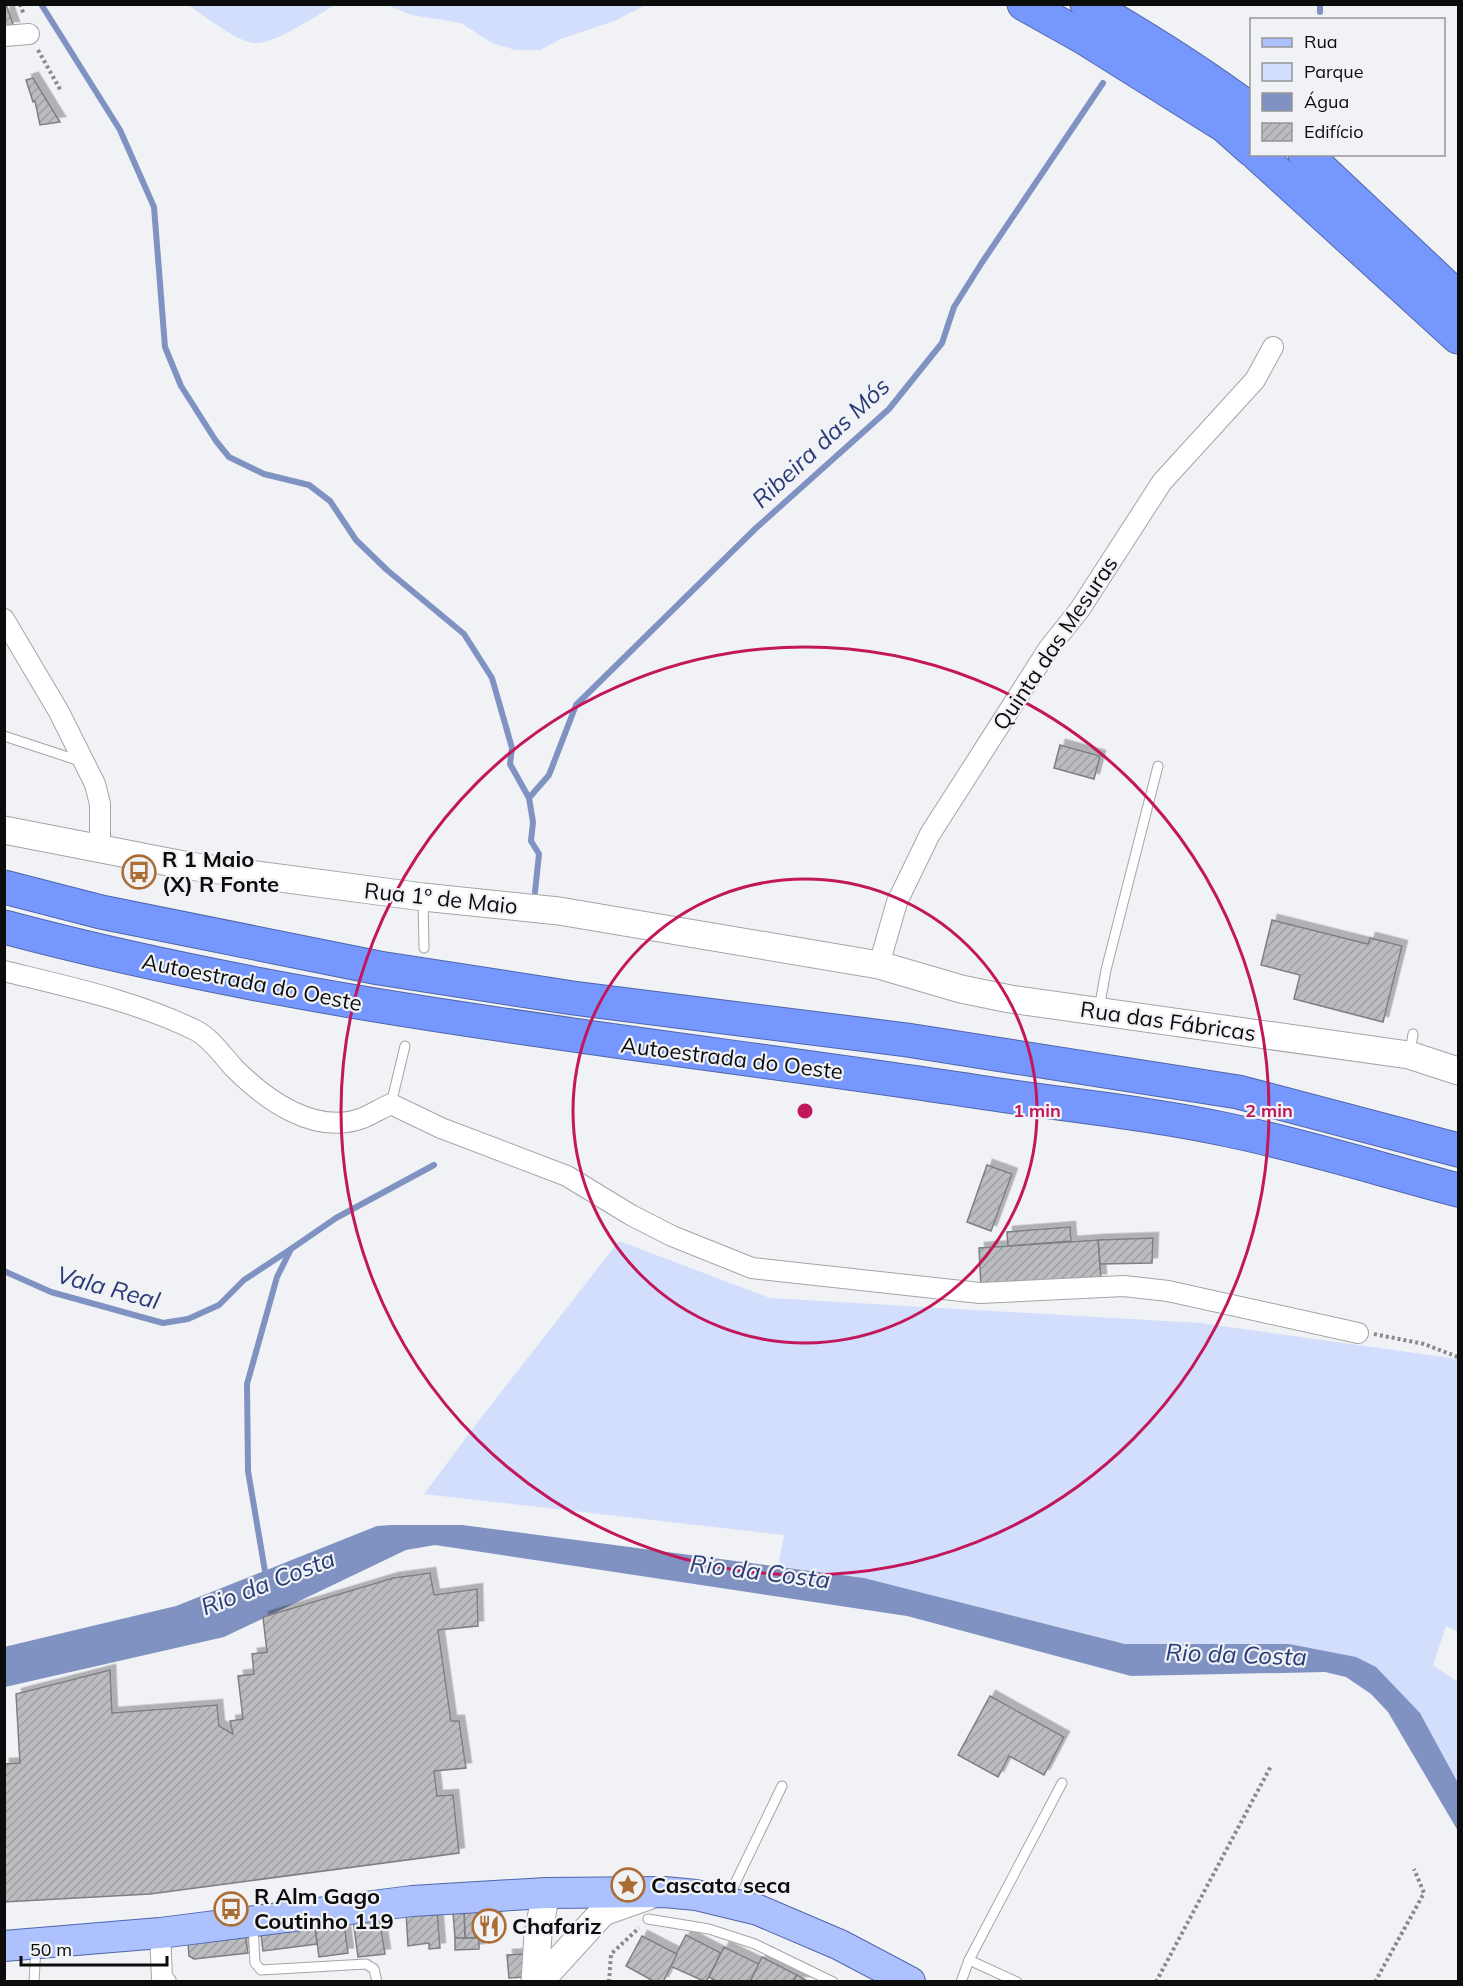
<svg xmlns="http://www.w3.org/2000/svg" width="1463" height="1986" viewBox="0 0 1463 1986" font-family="Mulish,sans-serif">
<defs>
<pattern id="building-hatch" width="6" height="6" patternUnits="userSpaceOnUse" patternTransform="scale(1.5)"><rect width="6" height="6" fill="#bbbcbf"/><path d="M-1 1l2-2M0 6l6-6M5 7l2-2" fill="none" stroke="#a0a0a3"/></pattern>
<filter id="shadow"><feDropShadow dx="5.5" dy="-5.5" stdDeviation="0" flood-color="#0004"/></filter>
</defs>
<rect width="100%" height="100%" fill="#f1f2f5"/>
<g fill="#d2defc">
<path d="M 188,5 L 335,5 C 317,15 277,43 256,43 C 237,43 204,15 188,5 Z"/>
<polygon points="387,5 646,5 614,21 561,39 540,50 515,50 492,43 461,23 412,15"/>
<polygon points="619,1241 770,1298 1200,1323 1458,1359 1458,1632 1446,1626 1433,1665 1458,1682 1458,1783 1420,1713 1289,1644 1125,1644 864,1578 778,1566 784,1535 424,1494 480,1419"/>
</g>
<polygon fill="#8092c2" points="391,1525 462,1525 864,1578 1125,1644 1289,1644 1356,1657 1376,1667 1420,1713 1458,1783 1458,1831 1388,1712 1371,1694 1346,1677 1325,1672 1131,1676 907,1616 435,1545 406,1550 224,1637 5,1687 4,1647 176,1606 377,1526"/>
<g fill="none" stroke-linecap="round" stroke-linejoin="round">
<g stroke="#8092c2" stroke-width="6">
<polyline points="41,4 120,130 154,207 165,347 181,386 216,441 229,457 264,474 309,485 330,501 356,540 387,570 464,634 492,678 512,748 510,764 529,798 533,822 531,841 539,854 535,892"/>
<polyline points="1320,4 1320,12"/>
<polyline points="529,798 549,775 576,705 755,529 889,409 942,343 954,307 981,264 1103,83"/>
<polyline points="4,1271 51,1292 163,1323 188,1319 219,1305 244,1280 291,1249"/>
<polyline points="266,1577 248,1471 247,1384 277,1277 291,1249 336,1218 434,1165"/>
</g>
</g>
<g fill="url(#building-hatch)" stroke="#7e7f82" stroke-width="1.5" filter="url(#shadow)">
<polygon points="4,4 6,4 14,27 5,27"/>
<polygon points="33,78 60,122 40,125 35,101 33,102 26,80"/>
<polygon points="1060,745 1100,756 1094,779 1054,768"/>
<polygon points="1272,920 1368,944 1370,938 1402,946 1383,1022 1294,999 1300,975 1261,965"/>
<polygon points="987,1165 1012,1174 991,1231 967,1222"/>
<polygon points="1070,1227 1071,1241 1008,1246 1007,1232"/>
<polygon points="1153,1238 1152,1263 1100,1264 1098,1240"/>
<polygon points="1098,1240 1101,1279 981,1288 979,1248"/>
<polygon points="430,1573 434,1595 477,1589 478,1626 438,1630 451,1721 459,1721 466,1768 434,1771 437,1796 453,1795 459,1853 150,1894 4,1902 4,1764 20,1763 16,1694 110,1670 112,1713 217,1705 219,1726 233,1734 230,1721 243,1719 238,1676 254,1674 252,1654 267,1652 263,1617 393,1578"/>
<polygon points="990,1696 1064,1737 1044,1775 1009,1756 998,1777 958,1755"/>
<polygon points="437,1910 440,1948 429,1949 429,1943 408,1946 406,1912"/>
<polygon points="486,1911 486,1937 465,1938 464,1912"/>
<polygon points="453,1912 464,1912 465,1938 455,1938"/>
<polygon points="485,1912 496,1912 496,1937 486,1937"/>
<polygon points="379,1916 385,1954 358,1957 353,1920"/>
<polygon points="344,1923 348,1953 319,1957 315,1927"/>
<polygon points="315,1927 317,1944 263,1951 261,1934"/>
<polygon points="245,1935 248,1953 194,1959 189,1956 188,1943"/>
<polygon points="686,1935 721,1953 706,1982 670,1966"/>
<polygon points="642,1936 677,1954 663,1982 655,1982 626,1966"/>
<polygon points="455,1938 479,1938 479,1949 455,1950"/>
<polygon points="724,1947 759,1964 750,1982 717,1982 709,1977"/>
<polygon points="523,1954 524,1977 509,1978 507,1955"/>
<polygon points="762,1957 797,1975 793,1982 750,1982"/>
<polygon points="797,1975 809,1982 793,1982"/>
</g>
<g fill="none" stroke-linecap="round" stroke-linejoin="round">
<defs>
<g id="lane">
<polyline points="4,736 83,762"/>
<polyline points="423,899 424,948"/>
<polyline points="1099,1009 1106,970 1158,766"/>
<polyline points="1410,1052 1413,1034"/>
<polyline points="391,1104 405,1046"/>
<polyline points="728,1898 782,1786"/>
<polyline points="648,1919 709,1929 755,1944 833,1982"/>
<polyline points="253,1924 255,1963 261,1970 366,1964 374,1969 377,1982"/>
<polyline points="969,1960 1017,1982"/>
<polyline points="34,1982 36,1946"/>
<polyline points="961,1982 969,1960 1062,1783"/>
</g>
<g id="street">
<polyline points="4,36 29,34"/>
<polyline points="4,619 59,712 95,784 100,804 100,850"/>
<polyline points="879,965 897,902 930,834 1049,648 1080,609 1162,482 1255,380 1273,347"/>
<path d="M 4,971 C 69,987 136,1001 195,1030 C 210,1037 223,1056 234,1068 C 266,1100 315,1136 363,1118 C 372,1114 382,1108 391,1104 L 441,1128 L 567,1176 L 631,1215 L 672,1236 L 752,1268 L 980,1293 L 1124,1286 L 1168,1291 L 1358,1333"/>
<polyline points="160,1933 162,1978 166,1982"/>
</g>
<g id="secondary">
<polyline points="4,830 189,866 423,897 559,911 879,965 961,989 1010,999 1409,1055 1458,1071"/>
<polyline points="535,1982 538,1934 546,1893"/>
<polyline points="539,1982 603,1912 648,1896"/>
</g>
<polyline id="primary" points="4,1946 160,1933 412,1901 546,1893 664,1892 696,1895 758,1910 840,1945 910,1982"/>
<g id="highway">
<polyline points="1024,4 1083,37 1225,126 1252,150"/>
<path d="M 1087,4 C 1144,37 1199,71 1252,111"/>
<polyline points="1257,154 1458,337"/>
<polyline points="1305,154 1458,298"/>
<polyline points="4,887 101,912 379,968 573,998 907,1040 1238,1092 1458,1150"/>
<path d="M 4,927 C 326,1013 658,1043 986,1093 C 1066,1105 1149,1113 1228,1130 C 1306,1146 1382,1170 1458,1190"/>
</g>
</defs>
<use href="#lane" stroke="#a4a5a8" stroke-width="11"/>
<use href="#street" stroke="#a4a5a8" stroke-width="22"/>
<use href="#secondary" stroke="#a4a5a8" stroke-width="29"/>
<use href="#primary" stroke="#5066aa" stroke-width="32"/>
<use href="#highway" stroke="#5066aa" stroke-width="35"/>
<g stroke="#898a8c" stroke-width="4" stroke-dasharray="3 3" stroke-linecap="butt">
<polyline points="20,4 24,15"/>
<polyline points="38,50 61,91"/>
<polyline points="1374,1334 1424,1344 1458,1357"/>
<polyline points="609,1982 611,1954 639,1928"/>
<polyline points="1156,1982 1271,1766"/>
<polyline points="1375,1982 1424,1893 1414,1869"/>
</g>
<use href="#lane" stroke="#fff" stroke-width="9"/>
<use href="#street" stroke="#fff" stroke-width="20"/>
<use href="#secondary" stroke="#fff" stroke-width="27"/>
<use href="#primary" stroke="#acc1fe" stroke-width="30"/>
<use href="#highway" stroke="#7597fe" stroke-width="33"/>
</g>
<g fill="none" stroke="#c2185b" stroke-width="3">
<circle cx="805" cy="1111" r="232"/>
<circle cx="805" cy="1111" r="464"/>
</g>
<defs>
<symbol id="bus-ring" viewBox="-11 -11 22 22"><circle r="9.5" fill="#f1f2f5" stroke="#ac6c35" stroke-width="1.5"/><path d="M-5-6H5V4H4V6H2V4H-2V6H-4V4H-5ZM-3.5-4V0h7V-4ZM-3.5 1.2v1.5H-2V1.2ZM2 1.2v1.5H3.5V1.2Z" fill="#ac6c35"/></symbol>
<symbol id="sight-ring" viewBox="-11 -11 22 22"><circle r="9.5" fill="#f1f2f5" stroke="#ac6c35" stroke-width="1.5"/><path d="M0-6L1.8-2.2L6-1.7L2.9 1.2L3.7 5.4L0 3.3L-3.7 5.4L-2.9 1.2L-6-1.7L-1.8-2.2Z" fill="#ac6c35"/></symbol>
<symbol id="restaurant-ring" viewBox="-11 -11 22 22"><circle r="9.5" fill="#f1f2f5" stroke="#ac6c35" stroke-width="1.5"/><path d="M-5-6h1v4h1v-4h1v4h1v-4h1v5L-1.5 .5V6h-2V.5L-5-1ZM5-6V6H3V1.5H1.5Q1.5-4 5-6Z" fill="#ac6c35"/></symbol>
</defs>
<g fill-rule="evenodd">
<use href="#bus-ring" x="120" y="853" width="38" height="38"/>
<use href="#sight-ring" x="609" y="1866" width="38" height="38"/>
<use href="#bus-ring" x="212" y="1890" width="38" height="38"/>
<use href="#restaurant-ring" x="470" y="1907" width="38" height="38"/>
</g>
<g text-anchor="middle" stroke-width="4.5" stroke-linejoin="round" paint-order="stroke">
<g font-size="22" fill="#0c0c0d" stroke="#f1f2f5">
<text transform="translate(1055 643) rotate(-56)" y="8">Quinta das Mesuras</text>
<text transform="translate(441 898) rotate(6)" y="8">Rua 1º de Maio</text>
<text transform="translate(252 982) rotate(11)" y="8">Autoestrada do Oeste</text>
<text transform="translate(1168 1021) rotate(8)" y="8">Rua das Fábricas</text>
<text transform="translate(732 1058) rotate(7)" y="8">Autoestrada do Oeste</text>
</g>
<g font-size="22" font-weight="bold" fill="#0c0c0d" stroke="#f1f2f5" text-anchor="start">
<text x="162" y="867">R 1 Maio<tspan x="162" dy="25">(X) R Fonte</tspan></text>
<text x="651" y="1893">Cascata seca</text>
<text x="254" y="1904">R Alm Gago<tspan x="254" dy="25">Coutinho 119</tspan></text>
<text x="512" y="1934">Chafariz</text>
</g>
<g font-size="24" font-style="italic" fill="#2a3c78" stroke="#f1f2f5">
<text transform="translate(821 443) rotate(-43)" y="8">Ribeira das Mós</text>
<text transform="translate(108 1288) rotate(15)" y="8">Vala Real</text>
<text transform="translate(760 1572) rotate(7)" y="8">Rio da Costa</text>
<text transform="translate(268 1583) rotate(-21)" y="8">Rio da Costa</text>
<text transform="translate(1236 1655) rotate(2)" y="8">Rio da Costa</text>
</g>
</g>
<circle cx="805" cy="1111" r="9" fill="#c2185b" stroke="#f1f2f5" stroke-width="3"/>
<g font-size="18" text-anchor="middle" font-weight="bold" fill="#c2185b" stroke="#f1f2f5" stroke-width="4.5" stroke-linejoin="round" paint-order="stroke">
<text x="1037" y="1117">1 min</text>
<text x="1269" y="1117">2 min</text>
</g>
<rect width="1463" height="1986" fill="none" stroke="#0c0c0d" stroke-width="12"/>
<rect x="1250" y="18" width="195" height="138" fill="#f1f2f5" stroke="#959698" stroke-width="1.5"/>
<rect x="1262" y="38" width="30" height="9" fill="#acc1fe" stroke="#959698" stroke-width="1.5"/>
<text x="1304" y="48" font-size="18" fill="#0c0c0d">Rua</text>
<rect x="1262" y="63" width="30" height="18" fill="#d2defc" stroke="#959698" stroke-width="1.5"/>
<text x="1304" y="78" font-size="18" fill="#0c0c0d">Parque</text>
<rect x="1262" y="93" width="30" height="18" fill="#8092c2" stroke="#959698" stroke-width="1.5"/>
<text x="1304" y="108" font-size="18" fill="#0c0c0d">Água</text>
<rect x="1262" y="123" width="30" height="18" fill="url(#building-hatch)" stroke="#959698" stroke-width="1.5"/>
<text x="1304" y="138" font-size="18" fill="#0c0c0d">Edifício</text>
<path d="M21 1956v9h146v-9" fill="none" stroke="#0c0c0d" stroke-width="3"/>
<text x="30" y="1956" font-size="18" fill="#0c0c0d" stroke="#f1f2f5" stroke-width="4.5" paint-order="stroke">50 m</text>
</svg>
